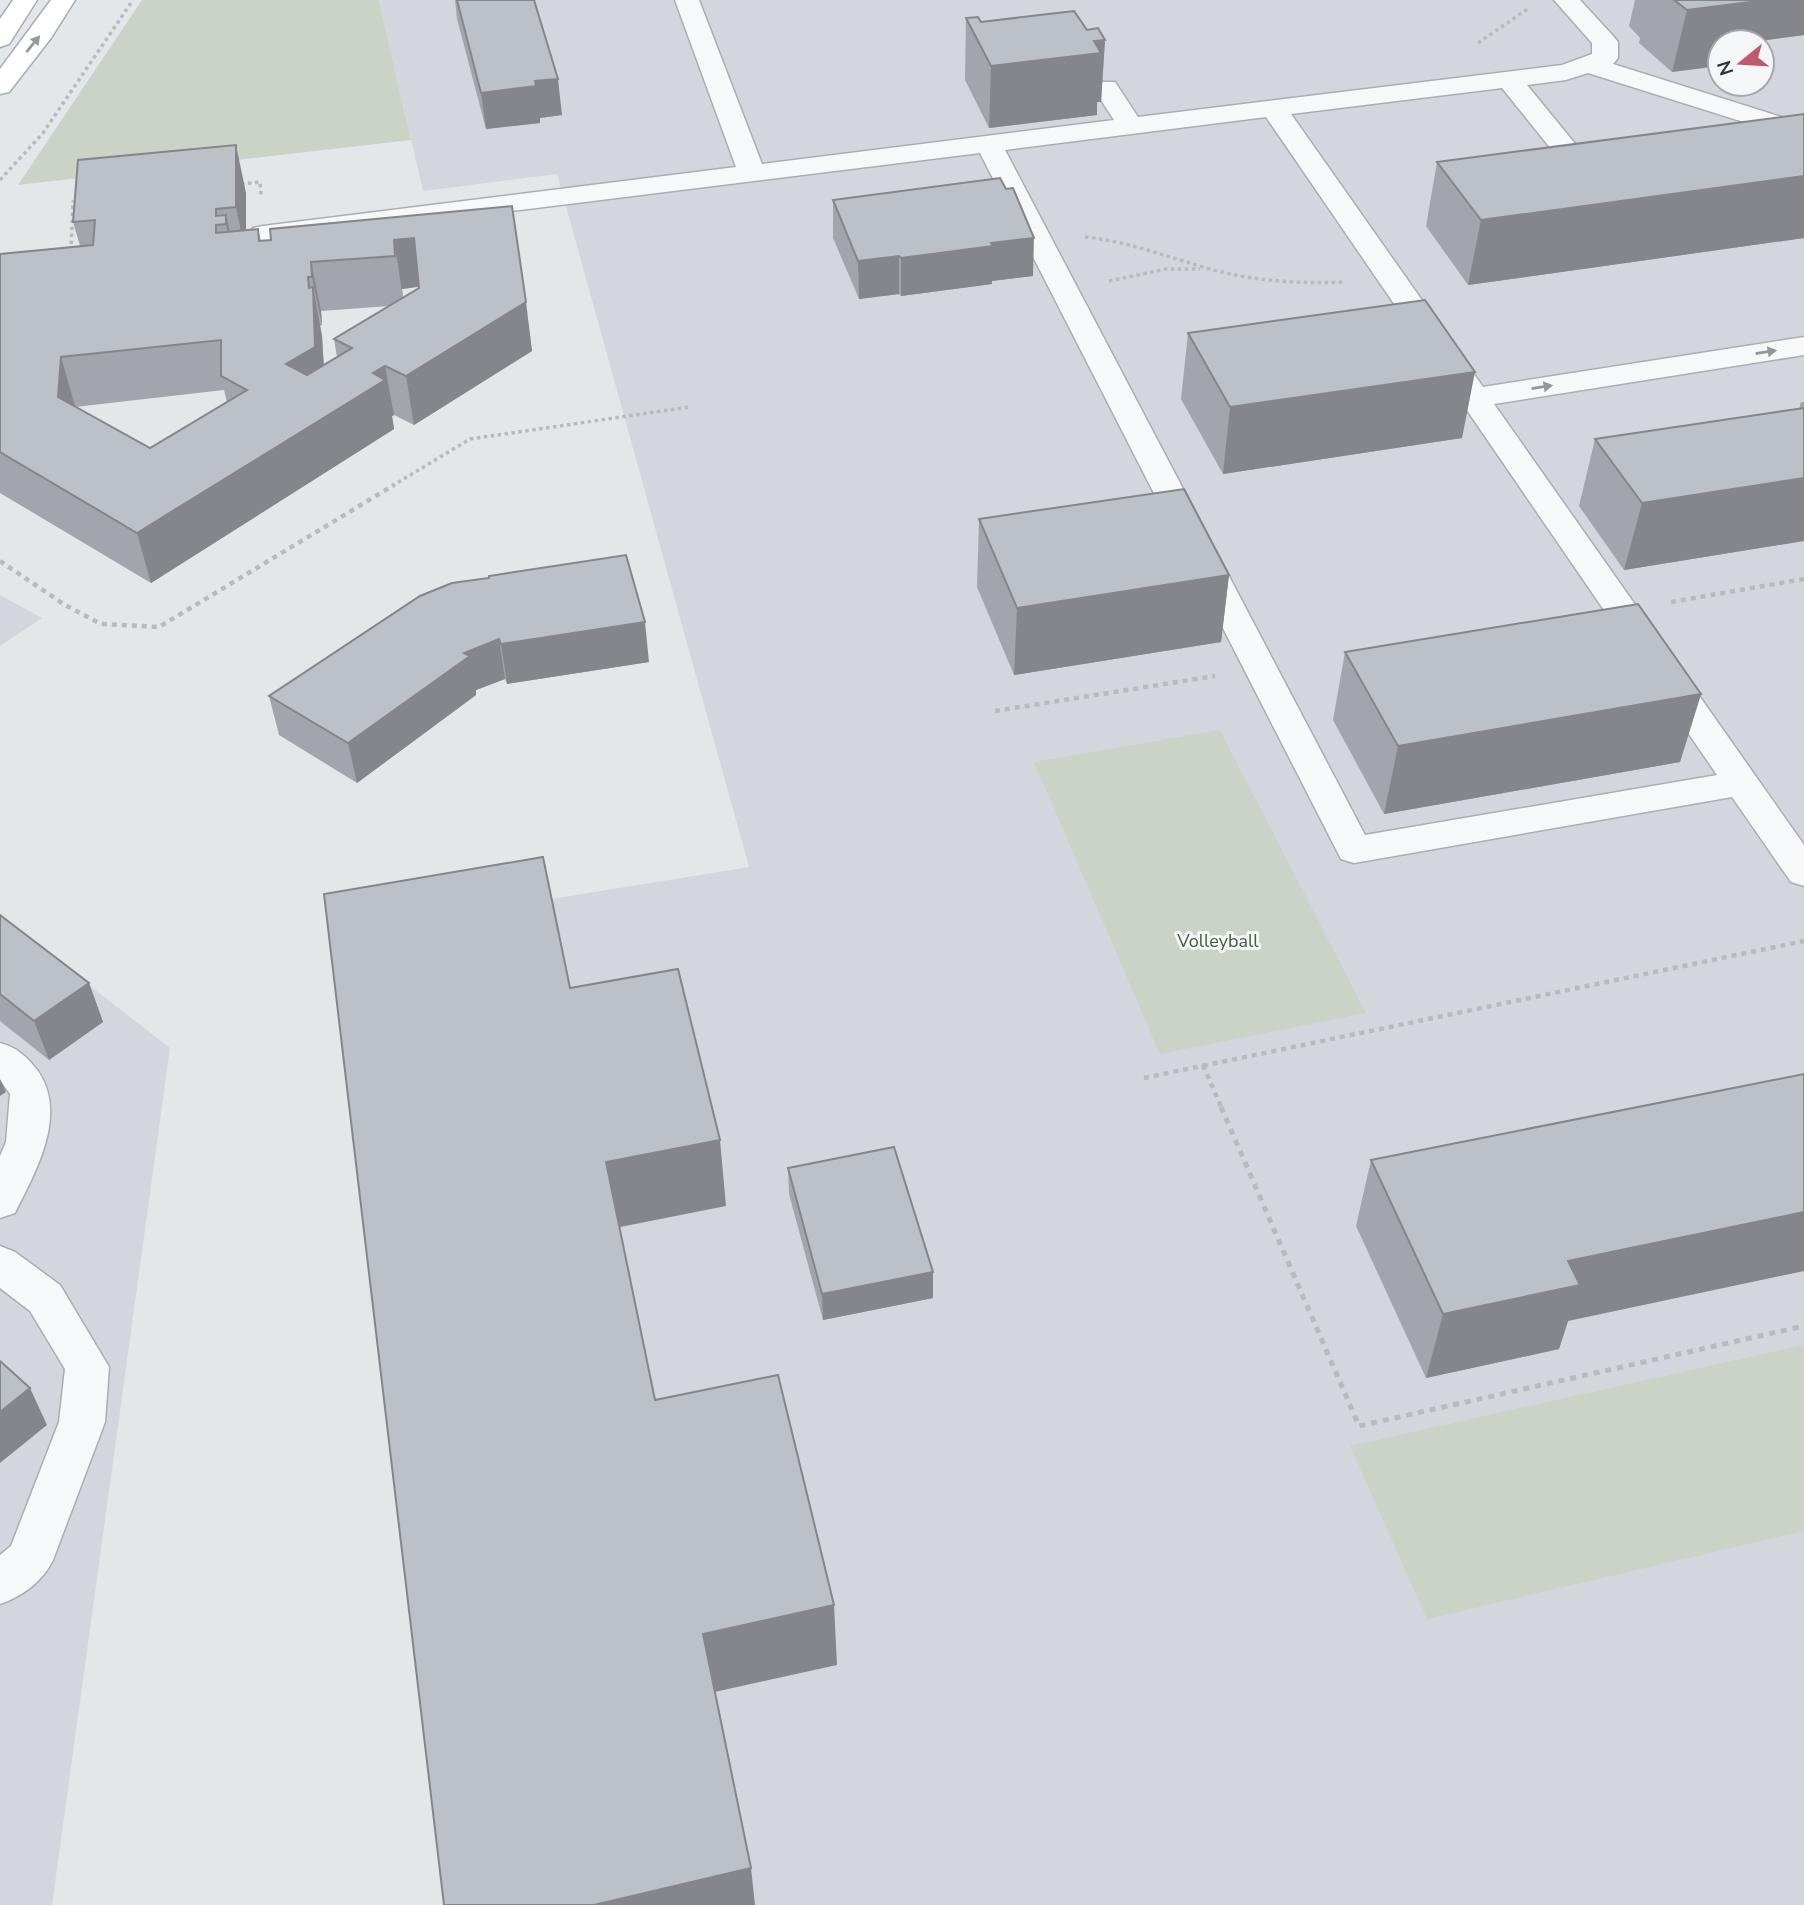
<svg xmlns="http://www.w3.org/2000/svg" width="1804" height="1905" viewBox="0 0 1804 1905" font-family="'Nunito Sans',sans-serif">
<rect width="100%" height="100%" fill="#e4e7ea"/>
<g fill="#d3d6dc" fill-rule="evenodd">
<path d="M 379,0 L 1804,0 L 1804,1905 L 446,1905 L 330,935 L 749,867 L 557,174 L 423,191 ZM 1720,42 L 1762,42 L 1762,84 L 1720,84 Z"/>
<polygon points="0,595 42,618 0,646"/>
<polygon points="0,916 170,1048 52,1905 0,1905"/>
</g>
<g fill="#cad3c6">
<polygon points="142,0 379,0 411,140 18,185"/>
<polygon points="1220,730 1366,1013 1160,1054 1034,762"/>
<polygon points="1804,1345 1804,1531 1427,1619 1350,1446"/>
</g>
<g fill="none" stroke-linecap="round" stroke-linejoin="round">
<defs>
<g id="minor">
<path d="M 675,0 L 699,0 L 762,164 L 1114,120 L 1093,88 L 1097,82 L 1115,82 L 1138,117 L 1562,65 L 1592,54 L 1592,43 L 1554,0 L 1580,0 L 1614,37 L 1618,42 L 1618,58 L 1613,64 L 1804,124 L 1804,141 L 1588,73 L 1566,80 L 1527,85 L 1608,184 L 1604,190 L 1584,190 L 1502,88 L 1291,114 L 1483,387 L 1804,337 L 1804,355 L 1494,404 L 1804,845 L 1804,886 L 1791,882 L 1732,797 L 1354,863 L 1341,859 L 980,153 L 263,242 L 253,240 L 249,234 L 253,228 L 263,226 L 736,167 ZM 1266,117 L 1717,775 L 1365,835 L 1005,150 Z"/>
<path d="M 0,1043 C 18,1048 27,1057 38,1071 C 68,1115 36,1171 15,1213 L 0,1218 L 0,1156 L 6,1142 L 10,1094 L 0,1080 Z"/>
<path d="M 0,1246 L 15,1252 L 60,1285 L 109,1367 L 105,1422 L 53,1560 C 42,1582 23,1596 0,1604 L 0,1555 L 11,1546 L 59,1422 L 65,1369 L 30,1311 L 0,1288 Z"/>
</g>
<g id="major">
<polygon points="13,0 37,0 9,44 0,47 0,19"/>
<polygon points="51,0 75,0 51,38 9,92 0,94 0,69"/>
</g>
</defs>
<use href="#minor" stroke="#aaaeb4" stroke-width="3"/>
<use href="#major" stroke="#a5acb5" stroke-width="3"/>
<g stroke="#b7babe" stroke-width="3.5" stroke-dasharray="3.5 3.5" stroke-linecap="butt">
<polyline points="1478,43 1529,8"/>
<polyline points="0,180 43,133 133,0"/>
<polyline points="241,184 260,182 261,195"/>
<path d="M 1085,237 C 1131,242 1167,257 1210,269 C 1252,281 1300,284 1344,282"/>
<polyline points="71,251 73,202 79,201"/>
<polyline points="1109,281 1166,269 1200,269"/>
<polyline points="392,486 470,439 690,407"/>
</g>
<g stroke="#b7babe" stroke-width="4.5" stroke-dasharray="5 5" stroke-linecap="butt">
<polyline points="0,561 65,605 101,624 159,627 394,485"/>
<polyline points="1671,602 1804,579"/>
<polyline points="995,711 1215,676"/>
<polyline points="1203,1065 1222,1109"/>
<polyline points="1144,1078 1804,941"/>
</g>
<polyline stroke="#b7babe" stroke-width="5" stroke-dasharray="6 6" stroke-linecap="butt" points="1221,1107 1359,1426 1804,1326"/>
<use href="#minor" fill="#f7f8f9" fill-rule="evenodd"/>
<use href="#major" fill="#fff" fill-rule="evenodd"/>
</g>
<g fill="#a2a5ab" fill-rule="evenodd">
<polygon points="455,0 534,0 562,115 540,118 540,123 486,129 457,19"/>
<polygon points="1635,0 1804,0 1804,35 1751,42 1720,42 1672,72 1639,43 1640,38 1629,26"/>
<polygon points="966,18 981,22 1087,30 1105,40 1101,102 1097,102 1097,115 989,128 965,80"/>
<polygon points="1804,114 1804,238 1468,285 1426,226 1437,162"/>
<path d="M 246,193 L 246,230 L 258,229 L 261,241 L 512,206 L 532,351 L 414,425 L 394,415 L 392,416 L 394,429 L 151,583 L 0,493 L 0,254 L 80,246 L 73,222 ZM 419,287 L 419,288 L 403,297 L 402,289 ZM 389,306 L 334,339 L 337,357 L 324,365 L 322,336 L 320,326 L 322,325 L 321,311 ZM 224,390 L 227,402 L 150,448 L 75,407 Z"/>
<polygon points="833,200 1033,276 992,281 992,284 901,296 899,294 859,299 833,238"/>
<polygon points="1188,333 1462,438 1223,474 1181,399"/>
<polygon points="1801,402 1804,402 1804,541 1624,570 1579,506 1595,439 1799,409"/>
<polygon points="979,519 1229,575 1221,642 1014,675 977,587"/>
<polygon points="420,596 649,662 507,684 505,679 476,690 476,695 357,783 279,735 269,696"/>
<polygon points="1345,652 1701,694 1680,762 1384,814 1333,720"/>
<polygon points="0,915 89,983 103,1022 49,1060 0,1021"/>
<polygon points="1371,1160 1568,1321 1559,1349 1426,1378 1356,1226"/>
<polygon points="788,1168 933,1298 823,1320 789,1194"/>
</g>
<g fill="#84868b">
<polygon points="1736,0 1804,0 1804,35 1751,42 1720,42 1720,66 1672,72 1687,10"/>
<polygon points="1105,40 1101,102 1097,102 1097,115 989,128 991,66 1094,41"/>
<polygon points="558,79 562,115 540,118 540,123 486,129 481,93 535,81"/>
<polygon points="236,145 246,193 246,255 236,207"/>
<polygon points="1804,176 1804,238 1468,285 1481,220"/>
<polygon points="226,215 237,263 237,272 226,224"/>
<polygon points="414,238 421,286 402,289 404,304 394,240"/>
<polygon points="1034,238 1033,276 992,281 992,284 901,296 901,258 991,243"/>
<polygon points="899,256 899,294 859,299 858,261"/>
<polygon points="311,262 321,311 322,325 312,277"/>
<polygon points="308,277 313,304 313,287 322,336 325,396 286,364 309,288"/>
<polygon points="526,302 532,351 414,425 406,376"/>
<polygon points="61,357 75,406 72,447 58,397"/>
<polygon points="385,366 394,415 392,416 394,429 151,583 137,533"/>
<polygon points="1475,372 1462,438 1223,474 1230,407"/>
<polygon points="1804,478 1804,541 1624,570 1642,503"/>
<polygon points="1229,575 1221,642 1014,675 1017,608"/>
<polygon points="645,622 649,662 507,684 501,644"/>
<polygon points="499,639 505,679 476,690 476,695 357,783 348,743 464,653"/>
<polygon points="1701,694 1680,762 1384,814 1398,746"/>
<polygon points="89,983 103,1022 49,1060 34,1021"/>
<polygon points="0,1079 6,1092 0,1096"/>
<polygon points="720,1140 726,1206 615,1228 606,1162"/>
<polygon points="1804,1212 1804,1271 1568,1321 1559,1349 1426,1378 1443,1314 1568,1261"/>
<polygon points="933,1272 933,1298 823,1320 822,1294"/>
<polygon points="30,1388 47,1425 0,1463 0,1412"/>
<polygon points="834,1605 837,1665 710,1693 703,1634"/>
<polygon points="751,1868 755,1905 594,1905"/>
</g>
<g fill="#bcc0c7" stroke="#84868b" stroke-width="2" fill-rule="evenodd">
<polygon points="457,0 534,0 558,79 535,81 536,86 481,93"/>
<polygon points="1674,0 1757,0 1758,1 1687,10"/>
<polygon points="1074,11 1087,30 1098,28 1105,40 1094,41 1101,53 991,66 966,18 978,17 981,22"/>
<polygon points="1804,114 1804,176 1481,220 1437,162"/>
<path d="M 236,145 L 236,207 L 216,209 L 216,216 L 226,215 L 226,224 L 216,225 L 216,233 L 258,229 L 259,241 L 271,240 L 270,229 L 512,206 L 526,302 L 406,376 L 385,366 L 373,373 L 385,380 L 137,533 L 0,452 L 0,254 L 93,245 L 95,220 L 73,222 L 78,160 ZM 414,238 L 419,288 L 334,339 L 352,348 L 307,375 L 286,364 L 315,347 L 313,287 L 309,288 L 308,277 L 312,277 L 311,262 L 395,256 L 394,240 ZM 221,340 L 221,376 L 247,390 L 150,448 L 58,397 L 61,357 Z"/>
<polygon points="1000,178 1006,189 1013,188 1034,238 991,243 993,246 901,258 899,256 858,261 833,200"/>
<polygon points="1425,300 1475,372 1230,407 1188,333"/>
<polygon points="1804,408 1804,478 1642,503 1595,439"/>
<polygon points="1184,489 1229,575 1017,608 979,519"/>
<polygon points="626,555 645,622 501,644 499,639 464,653 470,656 348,743 269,696 420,596 452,583 489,578 489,576"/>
<polygon points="1638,604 1701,694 1398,746 1345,652"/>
<polygon points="543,857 570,988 678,969 720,1140 606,1162 655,1400 778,1375 834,1605 703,1634 751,1868 594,1905 444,1905 324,894"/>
<polygon points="0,915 89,983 34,1021 0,994"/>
<polygon points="1804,1074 1804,1212 1568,1261 1580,1285 1443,1314 1371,1160"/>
<polygon points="894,1147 933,1272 822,1294 788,1168"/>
<polygon points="0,1361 30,1388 0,1412"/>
</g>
<defs><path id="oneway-solid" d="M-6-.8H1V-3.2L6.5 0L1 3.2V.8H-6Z" transform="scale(1.75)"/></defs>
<use fill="#969aa0" href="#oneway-solid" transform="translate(33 44) rotate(-51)"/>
<g fill="#92969d">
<use href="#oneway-solid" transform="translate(1766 352) rotate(-9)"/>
<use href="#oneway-solid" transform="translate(1542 387) rotate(-9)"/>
</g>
<g text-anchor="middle" stroke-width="6" stroke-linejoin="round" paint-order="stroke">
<g font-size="18" fill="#445b3c" stroke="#f4f6f8">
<text x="1218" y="947">Volleyball</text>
</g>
</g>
<g transform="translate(1741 63) rotate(252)"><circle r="33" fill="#f4f6f8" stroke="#a5a9af" stroke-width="2"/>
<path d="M0-5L12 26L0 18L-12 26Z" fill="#c0596c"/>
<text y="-10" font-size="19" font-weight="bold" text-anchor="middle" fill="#2e3541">N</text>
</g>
</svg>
